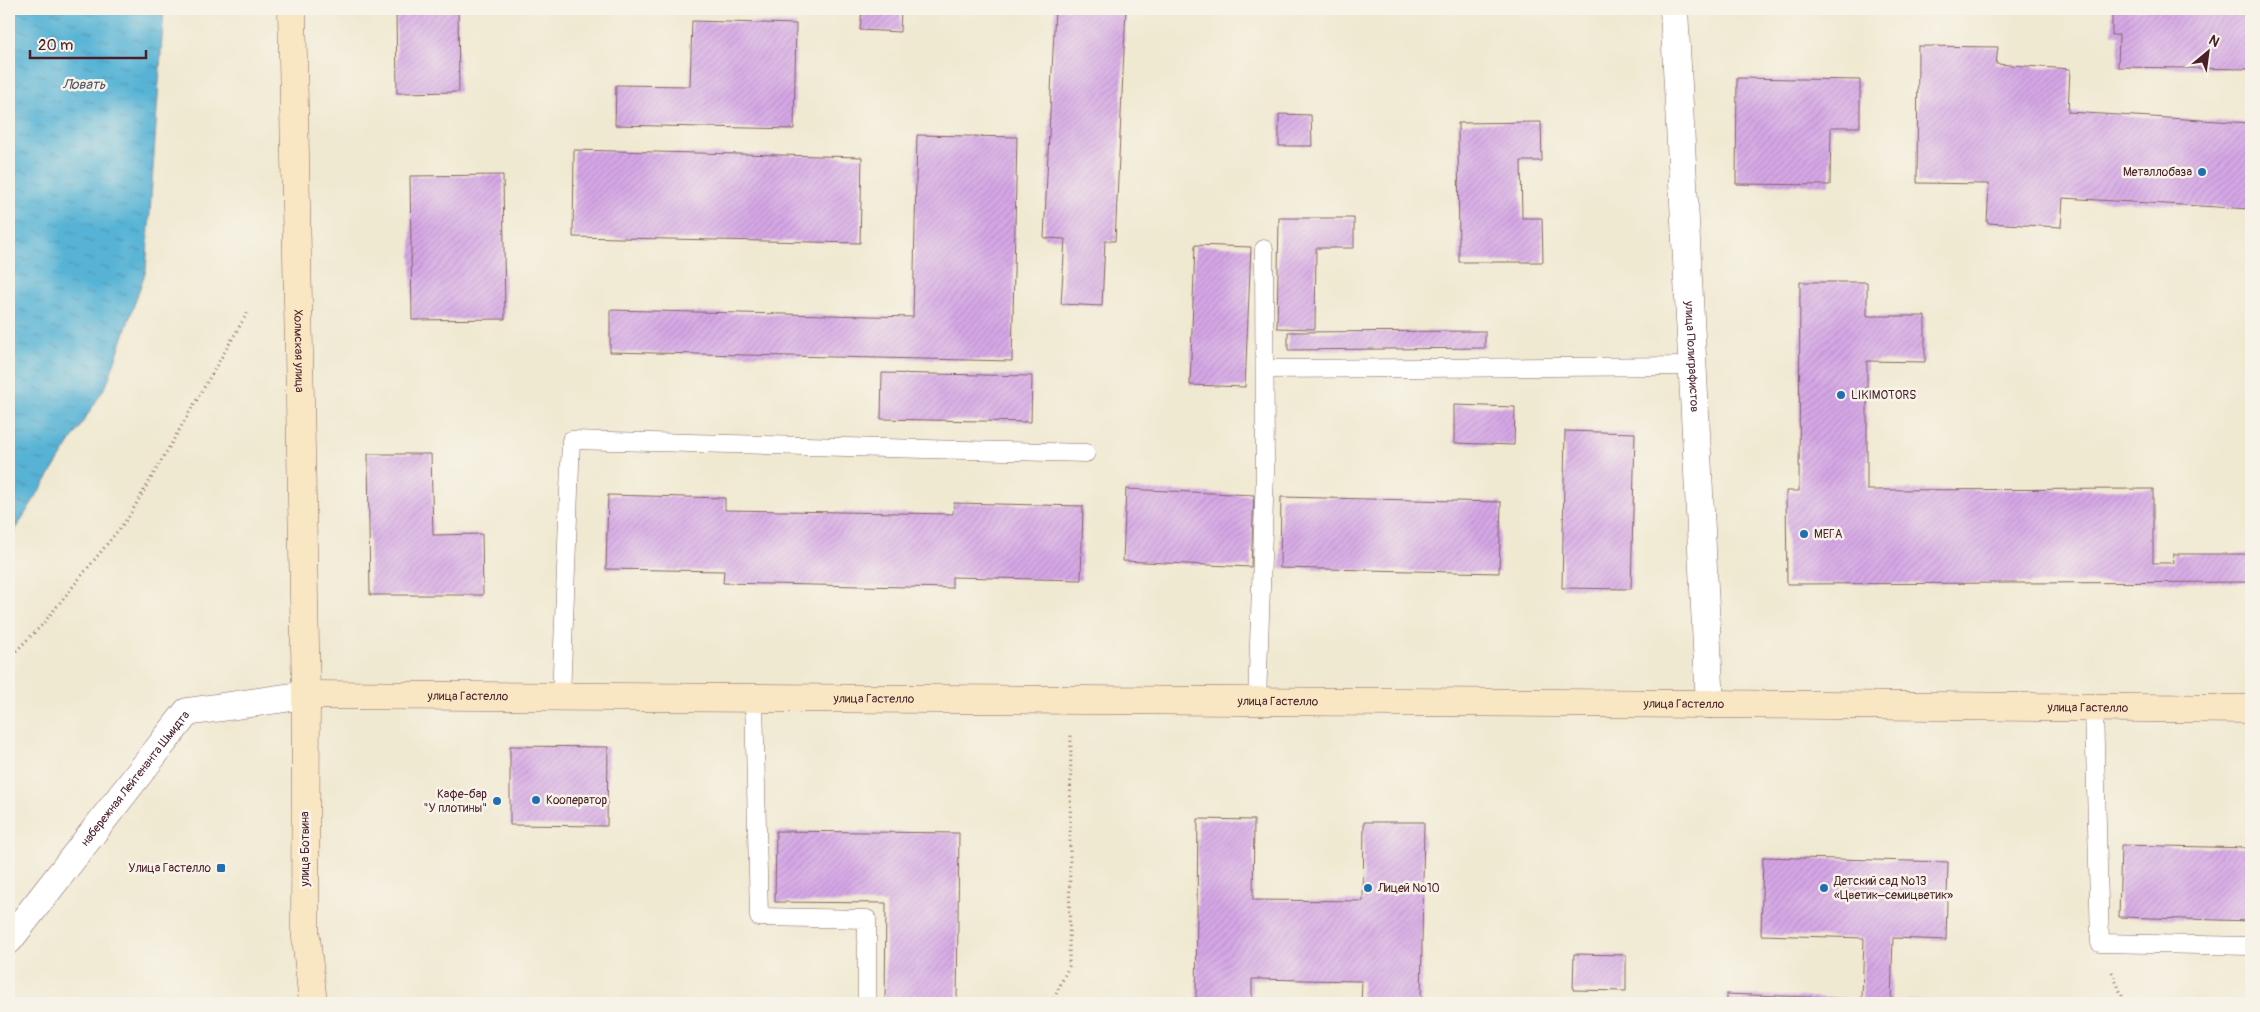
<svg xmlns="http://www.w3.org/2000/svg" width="2260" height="1012" viewBox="0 0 2260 1012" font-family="Pangolin,sans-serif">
<defs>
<pattern id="water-ripples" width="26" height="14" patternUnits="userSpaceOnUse" patternTransform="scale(1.25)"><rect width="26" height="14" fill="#57b3d5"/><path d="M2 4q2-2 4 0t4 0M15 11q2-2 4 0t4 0" fill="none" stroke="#4a91ad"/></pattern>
<pattern id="building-hatch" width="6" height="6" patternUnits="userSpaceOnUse" patternTransform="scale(1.25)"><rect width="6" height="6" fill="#d5a7e6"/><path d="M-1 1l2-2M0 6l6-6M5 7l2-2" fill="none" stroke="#b88fc5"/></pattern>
</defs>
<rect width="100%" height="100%" fill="#f7f3e8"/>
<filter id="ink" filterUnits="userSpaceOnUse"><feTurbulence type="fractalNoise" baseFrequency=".02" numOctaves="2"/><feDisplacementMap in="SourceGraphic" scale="10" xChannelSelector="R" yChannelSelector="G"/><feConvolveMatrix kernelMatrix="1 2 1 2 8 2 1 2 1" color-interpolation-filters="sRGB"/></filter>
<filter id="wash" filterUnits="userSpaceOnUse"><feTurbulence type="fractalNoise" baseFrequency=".0096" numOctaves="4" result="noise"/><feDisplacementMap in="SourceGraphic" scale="20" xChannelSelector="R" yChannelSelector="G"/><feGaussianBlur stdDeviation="1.12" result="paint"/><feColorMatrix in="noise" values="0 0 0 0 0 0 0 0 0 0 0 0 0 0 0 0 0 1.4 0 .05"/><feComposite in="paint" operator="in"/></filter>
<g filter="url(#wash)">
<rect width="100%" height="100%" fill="#f0e9d1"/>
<polygon fill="url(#water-ripples)" stroke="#506980" points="9,9 164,9 146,270 107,384 9,539"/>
<g id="blocks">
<g fill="url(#building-hatch)">
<polygon points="396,9 458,9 459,92 397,93"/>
<polygon points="862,9 901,9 900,32 860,30"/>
<polygon points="1055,9 1126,9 1115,241 1105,241 1102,306 1061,304 1065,239 1044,238"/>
<polygon points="2112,9 2251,9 2251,69 2118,67 2119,35 2112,35"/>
<polygon points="692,21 796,24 794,129 615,125 616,85 690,86"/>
<polygon points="1918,46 1998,47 1996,64 2070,69 2068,112 2251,123 2251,209 2063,198 2061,227 1987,223 1989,184 1917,183"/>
<polygon points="1737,78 1860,80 1860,127 1831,127 1830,185 1736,184"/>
<polygon points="1279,114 1311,115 1312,146 1279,146"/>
<polygon points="1541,122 1542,161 1521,161 1522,218 1542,218 1543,262 1459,262 1458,123"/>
<polygon points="917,135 1017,137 1012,361 610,352 610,310 913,317"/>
<polygon points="574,150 862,157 860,243 573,237"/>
<polygon points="503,175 505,319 412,320 410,176"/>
<polygon points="1279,218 1354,218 1354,248 1316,248 1315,329 1277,328"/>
<polygon points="1195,245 1251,247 1245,387 1190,385"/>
<polygon points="1800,282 1867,282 1867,316 1925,316 1925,362 1867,361 1867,490 2153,489 2153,563 2174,563 2173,554 2251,554 2251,582 1787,584 1786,491 1799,491"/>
<polygon points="1485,331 1485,348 1288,350 1288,332"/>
<polygon points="882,373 1032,376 1031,422 881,419"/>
<polygon points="1454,405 1515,407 1514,445 1454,443"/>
<polygon points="1565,431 1635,433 1631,589 1562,588"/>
<polygon points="368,454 431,454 433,535 482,534 483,595 370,595"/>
<polygon points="1126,489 1254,495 1251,567 1123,561"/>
<polygon points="608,495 725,498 725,510 953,514 954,503 1083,506 1081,580 952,577 952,588 723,583 724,571 606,569"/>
<polygon points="1281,497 1501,502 1499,573 1280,568"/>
<polygon points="510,746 608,747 607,826 510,825"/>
<polygon points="1198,819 1254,820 1253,900 1363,901 1364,822 1424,822 1421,1003 1361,1003 1362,981 1252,979 1252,1003 1196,1003"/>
<polygon points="776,831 959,833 957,1003 885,1003 886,903 775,902"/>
<polygon points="2121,845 2251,848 2251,921 2119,917"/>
<polygon points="1763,857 1948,862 1946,940 1893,938 1891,1000 1944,1001 1944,1003 1726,1003 1726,994 1862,999 1864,938 1761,935"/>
<polygon points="1574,954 1626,955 1626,991 1573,990"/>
</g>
</g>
</g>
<g filter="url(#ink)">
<use href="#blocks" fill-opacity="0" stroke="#846665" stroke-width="1"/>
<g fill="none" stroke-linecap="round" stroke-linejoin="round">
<defs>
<g id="service">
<polyline points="1266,369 1693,366"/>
<polyline points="561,697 571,440 1086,453"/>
<polyline points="754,698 759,917 867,919 867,1003"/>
<polyline points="1257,701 1265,473 1264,249"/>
<polyline points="2094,708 2100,943 2251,946"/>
</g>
<g id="minor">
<path id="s1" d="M 1674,9 L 1710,704"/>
<path id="s2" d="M 9,940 L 187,712 L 306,695"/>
</g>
<g id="secondary">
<path id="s3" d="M 292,9 L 306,695 L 305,928 L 313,1003"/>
<path id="s4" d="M 306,695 L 1710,704 L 2251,709"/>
</g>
</defs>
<use href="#service" stroke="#846665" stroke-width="19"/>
<use href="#minor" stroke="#846665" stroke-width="29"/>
<use href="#secondary" stroke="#846665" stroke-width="29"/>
<g stroke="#846665" stroke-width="3" stroke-dasharray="1 4" stroke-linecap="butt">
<polyline points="9,658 42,625 128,518 249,310"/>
<polyline points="2112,972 2125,1003"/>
<polyline points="1052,1003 1069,966 1071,734"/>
</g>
<use href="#service" stroke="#fff" stroke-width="18"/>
<use href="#minor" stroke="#fff" stroke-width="28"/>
<use href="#secondary" stroke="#f9e7c3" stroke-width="28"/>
</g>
</g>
<g fill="#1f6fb2" stroke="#f7f3e8" stroke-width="2">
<circle cx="2202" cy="172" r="5"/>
<circle cx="1841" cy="395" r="5"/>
<circle cx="1804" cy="534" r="5"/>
<circle cx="536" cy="800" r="5"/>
<circle cx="497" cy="801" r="5"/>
<rect x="216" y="863" width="10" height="10" rx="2.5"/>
<circle cx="1368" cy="888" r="5"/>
<circle cx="1824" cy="888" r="5"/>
</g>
<g text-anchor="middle" stroke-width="5" stroke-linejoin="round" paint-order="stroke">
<g font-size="12" fill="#4a1f2b" stroke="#f7f3e8" text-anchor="start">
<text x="2192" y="176" text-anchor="end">Металлобаза</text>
<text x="1851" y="399">LIKIMOTORS</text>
<text x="1814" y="538">МЕГА</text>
<text x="487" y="798" text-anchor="end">Кафе-бар<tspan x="487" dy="14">"У плотины"</tspan></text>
<text x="546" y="804">Кооператор</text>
<text x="211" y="872" text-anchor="end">Улица Гастелло</text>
<text x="1834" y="885">Детский сад №13<tspan x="1834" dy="14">«Цветик–семицветик»</tspan></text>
<text x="1378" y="892">Лицей №10</text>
</g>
<g font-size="12" fill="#4a1f2b" stroke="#f7f3e8">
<text dy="4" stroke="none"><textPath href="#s3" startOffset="342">Холмская улица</textPath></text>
<text dy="4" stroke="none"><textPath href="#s1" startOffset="348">улица Полиграфистов</textPath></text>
<text dy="4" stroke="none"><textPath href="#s4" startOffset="162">улица Гастелло</textPath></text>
<text dy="4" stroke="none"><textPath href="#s4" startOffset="568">улица Гастелло</textPath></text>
<text dy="4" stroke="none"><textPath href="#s4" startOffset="972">улица Гастелло</textPath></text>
<text dy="4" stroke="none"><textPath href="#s4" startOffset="1378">улица Гастелло</textPath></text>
<text dy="4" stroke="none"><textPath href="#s4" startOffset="1782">улица Гастелло</textPath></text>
<text dy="4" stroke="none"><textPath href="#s2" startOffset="205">набережная Лейтенанта Шмидта</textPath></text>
<text transform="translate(305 849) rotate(-90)" y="4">улица Ботвина</text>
</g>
<g font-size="14" font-style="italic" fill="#4f5366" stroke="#f7f3e8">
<text x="84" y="89">Ловать</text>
</g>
</g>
<rect width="2260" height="1012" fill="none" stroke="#f7f3e8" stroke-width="30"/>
<g transform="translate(2208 52) rotate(29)" stroke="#f7f3e8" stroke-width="4" paint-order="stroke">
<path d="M0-4L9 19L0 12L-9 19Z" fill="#4a1f2b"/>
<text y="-8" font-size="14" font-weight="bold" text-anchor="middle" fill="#4a1f2b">N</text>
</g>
<path d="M30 50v8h116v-8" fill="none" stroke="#4a1f2b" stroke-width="2.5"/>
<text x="38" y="50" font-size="15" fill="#4a1f2b" stroke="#f7f3e8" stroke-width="4" paint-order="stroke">20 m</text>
</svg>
